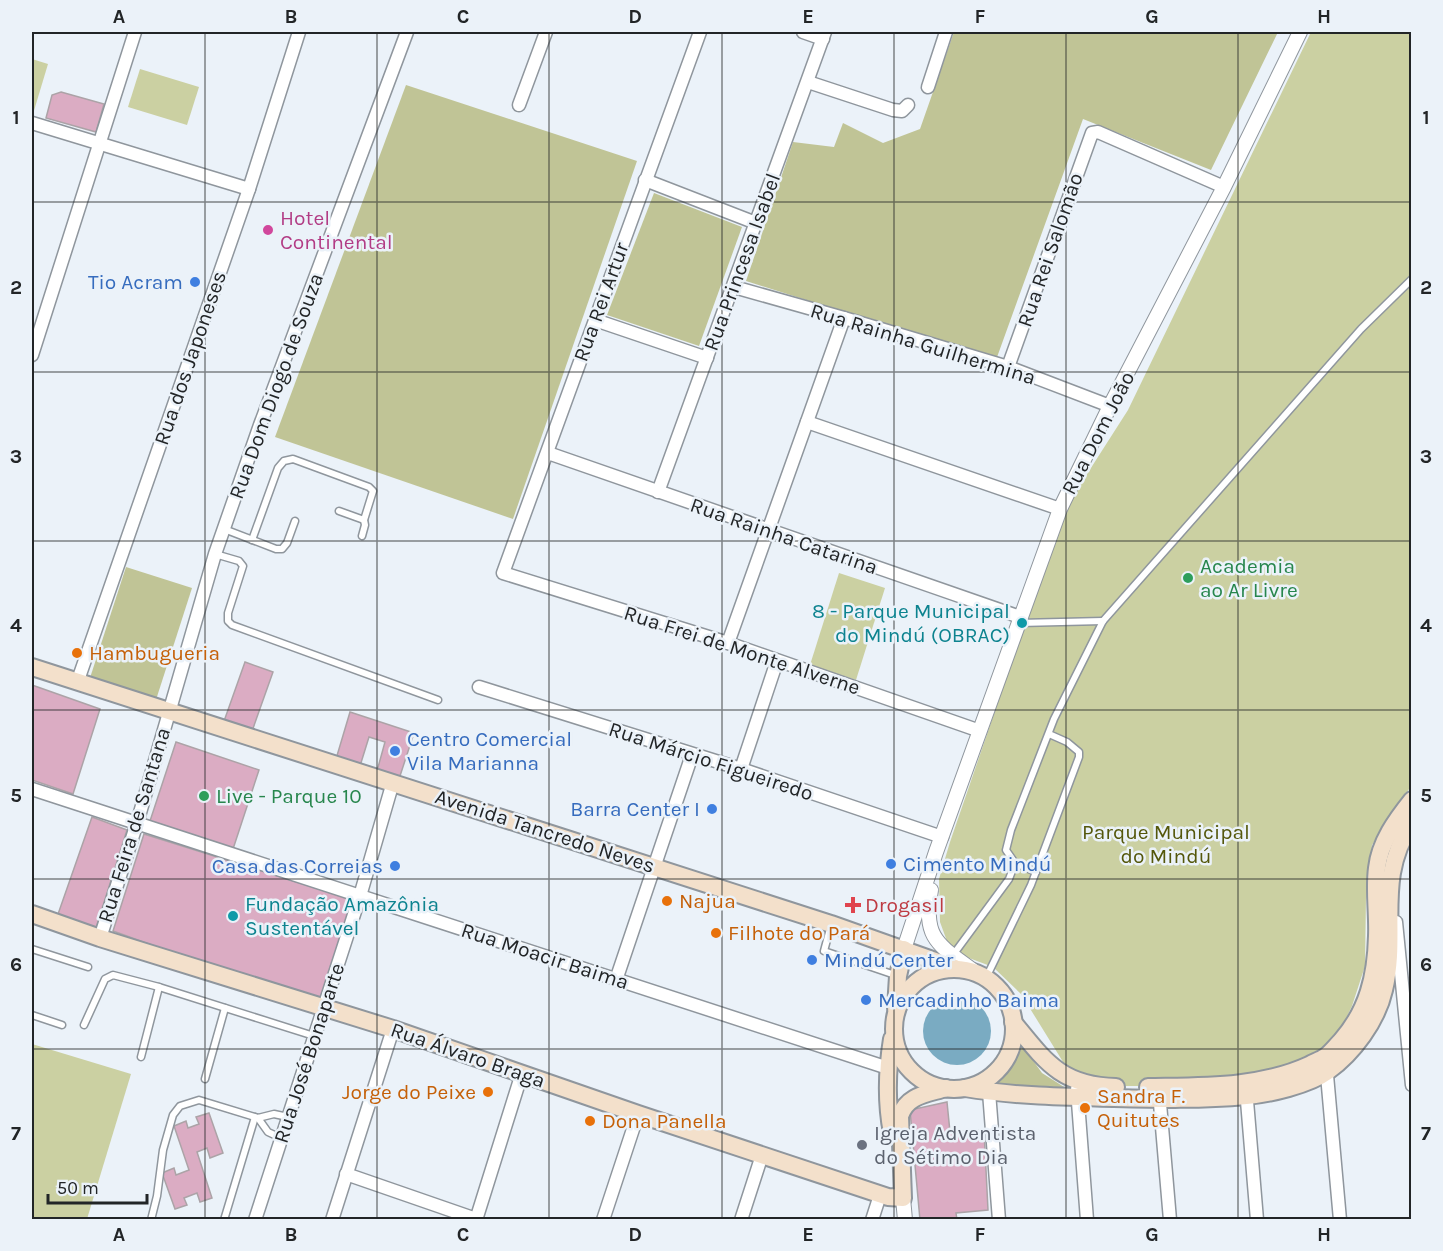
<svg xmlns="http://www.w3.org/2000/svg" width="1443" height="1251" viewBox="0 0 1443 1251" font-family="Karla,sans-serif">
<rect width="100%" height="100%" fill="#ebf2f9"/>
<g fill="#cbd0a2">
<polygon points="1311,32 1411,32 1411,786 1372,845 1366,897 1365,966 1352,1006 1336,1039 1315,1057 1290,1071 1152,1086 1100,1086 1073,1078 1021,994 993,967 961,955 948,944 940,922 939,879 950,842 1064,510 1128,410"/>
<polygon points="32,59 48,64 33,114 32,114"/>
<polygon points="140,69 199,87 187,125 128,107"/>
<polygon points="839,573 885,588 856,680 810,665"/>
<polygon points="32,1044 131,1074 87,1219 32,1219"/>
</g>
<g fill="#c0c496">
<polygon points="954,32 1278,32 1211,170 1083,119 996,360 746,281 793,142 834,147 843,123 883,143 920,129"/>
<polygon points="406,85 637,161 513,519 275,437"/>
<polygon points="654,193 742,227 699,346 607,315"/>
<polygon points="126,567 192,588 154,706 88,684"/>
<path d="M 1017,1038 L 1042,1073 L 1072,1092 L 982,1088 C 1007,1071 1009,1068 1017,1038 Z"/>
</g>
<circle fill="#7aabc2" cx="957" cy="1031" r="34"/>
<g fill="#dbacc3" stroke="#aca3a7" stroke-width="1.5">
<polygon points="61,92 104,104 96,132 46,118 52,95"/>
<polygon points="245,662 273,672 251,734 223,724"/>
<polygon points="32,685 100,709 73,794 32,780"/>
<polygon points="350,712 414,733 399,779 377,771 385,742 369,737 360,766 336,759"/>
<polygon points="176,742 259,770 233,849 150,821"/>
<polygon points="92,817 127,830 95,931 57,917"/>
<polygon points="144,834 354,900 319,1006 113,931"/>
<polygon points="947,1102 950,1132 984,1130 988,1210 956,1213 957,1220 920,1220 910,1110"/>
<polygon points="209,1113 223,1153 210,1158 207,1148 197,1152 212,1198 200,1202 197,1193 184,1198 187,1205 175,1209 162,1173 174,1168 176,1175 189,1170 174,1126 186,1121 188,1128 199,1124 196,1117"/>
</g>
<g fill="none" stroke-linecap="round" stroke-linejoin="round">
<defs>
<g id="service">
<polyline points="339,511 364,520"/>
<polyline points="224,529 276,549 282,549 287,543 295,521"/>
<polyline points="252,540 278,468 284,461 293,459 369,487 373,491 364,520 365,525 362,536"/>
<polyline points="215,554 239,561 243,566 228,613 228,621 232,625 438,700"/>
<polyline points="1019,623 1103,621"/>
<polyline points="1015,863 1036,872"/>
<polyline points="831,925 824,951 898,976"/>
<polyline points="32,949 88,967"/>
<polyline points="953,955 1009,879 1015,863 1006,850 1011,830 1054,719 1103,621 1361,329 1412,279"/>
<polyline points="986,978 1031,885 1079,757 1079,752 1067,742 1049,734"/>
<polyline points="32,1015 62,1025"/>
<polyline points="84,1025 105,979 113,975 159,987 314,1036"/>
<polyline points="141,1057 159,987"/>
<polyline points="205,1079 225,1008"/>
<polyline points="258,1118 268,1132 281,1138"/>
<polyline points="151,1220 157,1196 163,1150 173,1115 180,1106 199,1100 258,1118 274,1114 288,1117"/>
<polyline points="224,1220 255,1117"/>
</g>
<g id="minor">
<polyline points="700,32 503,573 728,643 980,731"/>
<polyline points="803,32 823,39"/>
<polyline points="808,82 893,110 902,111 908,105"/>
<polyline points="928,87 946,32"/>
<polyline points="519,105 546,32"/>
<polyline points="32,123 249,189"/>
<polyline points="645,180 756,223"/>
<polyline points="734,287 844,318 1008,367 1110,406"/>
<polyline points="595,320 707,358"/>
<polyline points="32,355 135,32"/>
<polyline points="1008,367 1092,133 1098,132 1224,187"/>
<polyline points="807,422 1060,509"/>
<polyline points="548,453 1020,617"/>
<polyline points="658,492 825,32"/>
<polyline points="728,643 844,318"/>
<polyline points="77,683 249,189 299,32"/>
<polyline points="479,687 741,769 942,837"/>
<polyline points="741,769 777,661"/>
<polyline points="32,789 888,1068"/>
<polyline points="1396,922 1412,1085"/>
<polyline points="100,938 137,823 215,554 260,425 407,32"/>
<polyline points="616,980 692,755"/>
<polyline points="1326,1064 1340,1220"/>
<polyline points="1077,1089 1087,1220"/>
<polyline points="1246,1089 1257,1220"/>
<polyline points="989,1092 999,1220"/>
<polyline points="1159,1092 1170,1220"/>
<polyline points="346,1174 476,1219"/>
<polyline points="255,1220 360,896 393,782"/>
<polyline points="332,1220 393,1029"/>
<polyline points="476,1220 522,1073"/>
<polyline points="603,1220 638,1114"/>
<polyline points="741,1220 762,1155"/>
<polyline points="872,1220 880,1195"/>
</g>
<g id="tertiary">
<path d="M 931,890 C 922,939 939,945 975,972"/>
<polyline points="904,949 936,852 1060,509 1110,406 1224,187 1300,32"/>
<polyline points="903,1198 905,1220"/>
</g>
<g id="secondary">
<polyline points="32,667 831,924 955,968"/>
<path d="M 32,914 L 100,938 L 393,1029 L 638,1114 L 888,1197 L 903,1198 L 900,1116 C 907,1095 927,1094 946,1088"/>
<circle cx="954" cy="1029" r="60"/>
<polyline points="896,1008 898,976 904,949"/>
<path d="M 1013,1022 C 1045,1061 1061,1086 1116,1087"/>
<path d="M 892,1039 C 887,1070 886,1102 892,1133"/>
<path d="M 1148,1087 C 1201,1086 1259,1088 1309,1065 C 1314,1062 1321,1060 1325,1057 C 1331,1053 1336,1046 1341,1041 C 1368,1010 1376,976 1377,936 C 1378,914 1374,890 1377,868 C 1380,842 1396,820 1412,800"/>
<path d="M 965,1088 C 1014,1096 1065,1097 1114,1098 C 1158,1099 1203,1100 1246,1096 C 1269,1094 1309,1085 1328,1071 C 1353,1053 1377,1021 1384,990 C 1399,931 1374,879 1412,823"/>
</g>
</defs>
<use href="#service" stroke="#8f969d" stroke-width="9"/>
<use href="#minor" stroke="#8f969d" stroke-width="15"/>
<use href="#tertiary" stroke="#8f969d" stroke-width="16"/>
<use href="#secondary" stroke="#8f969d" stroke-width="20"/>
<use href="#service" stroke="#fff" stroke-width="6"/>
<use href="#minor" stroke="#fff" stroke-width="12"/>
<use href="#tertiary" stroke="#fff" stroke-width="14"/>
<use href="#secondary" stroke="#f3e0cb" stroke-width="16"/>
</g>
<path fill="none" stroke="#222527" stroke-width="1.5" stroke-opacity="0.55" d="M 205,32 L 205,1220M 377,32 L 377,1220M 549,32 L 549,1220M 722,32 L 722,1220M 894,32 L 894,1220M 1066,32 L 1066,1220M 1238,32 L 1238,1220M 32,202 L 1412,202M 32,372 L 1412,372M 32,541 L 1412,541M 32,710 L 1412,710M 32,879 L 1412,879M 32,1049 L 1412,1049"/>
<circle fill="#d1479c" stroke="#ebf2f9" stroke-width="2" cx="268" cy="230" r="6"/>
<g fill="#3f7fe0" stroke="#ebf2f9" stroke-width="2">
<circle cx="195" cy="282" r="6"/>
<circle cx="395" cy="751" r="6"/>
<circle cx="712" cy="809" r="6"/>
<circle cx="891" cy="864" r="6"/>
<circle cx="395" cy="866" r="6"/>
<circle cx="812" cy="960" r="6"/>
<circle cx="866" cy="1000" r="6"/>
</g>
<g fill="#2e9e5b" stroke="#ebf2f9" stroke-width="2">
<circle cx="1188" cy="578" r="6"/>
<circle cx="204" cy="796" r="6"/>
</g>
<g fill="#0f9aa8" stroke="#ebf2f9" stroke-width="2">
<circle cx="1022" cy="623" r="6"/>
<circle cx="233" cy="916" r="6"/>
</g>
<g fill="#e8710a" stroke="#ebf2f9" stroke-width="2">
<circle cx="77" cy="653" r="6"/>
<circle cx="667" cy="901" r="6"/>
<circle cx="716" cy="933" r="6"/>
<circle cx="488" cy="1092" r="6"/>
<circle cx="1085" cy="1108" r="6"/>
<circle cx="590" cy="1121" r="6"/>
</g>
<path fill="#e0444e" stroke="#ebf2f9" stroke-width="2" d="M850 896h6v6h6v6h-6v6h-6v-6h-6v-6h6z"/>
<circle fill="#6b7280" stroke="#ebf2f9" stroke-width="2" cx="862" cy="1145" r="6"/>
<g text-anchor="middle" stroke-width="5" stroke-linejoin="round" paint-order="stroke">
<g font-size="21" fill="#b23c85" stroke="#ebf2f9" text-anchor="start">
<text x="280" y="225">Hotel<tspan x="280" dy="24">Continental</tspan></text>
</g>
<g font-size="21" fill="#222527" stroke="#ebf2f9">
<text transform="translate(1050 250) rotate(-71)" y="7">Rua Rei Salomão</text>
<text transform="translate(742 262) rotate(-70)" y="7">Rua Princesa Isabel</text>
<text transform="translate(601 302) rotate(-70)" y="7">Rua Rei Artur</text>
<text transform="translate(923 344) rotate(17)" y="7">Rua Rainha Guilhermina</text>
<text transform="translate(190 358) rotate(-71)" y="7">Rua dos Japoneses</text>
<text transform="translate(276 386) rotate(-70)" y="7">Rua Dom Diogo de Souza</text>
<text transform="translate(1098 433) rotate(-63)" y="7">Rua Dom João</text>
<text transform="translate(784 536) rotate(19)" y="7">Rua Rainha Catarina</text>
<text transform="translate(742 650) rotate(18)" y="7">Rua Frei de Monte Alverne</text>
<text transform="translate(711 761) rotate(18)" y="7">Rua Márcio Figueiredo</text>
<text transform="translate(134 825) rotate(-73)" y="7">Rua Feira de Santana</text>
<text transform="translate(545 831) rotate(18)" y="7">Avenida Tancredo Neves</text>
<text transform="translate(545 956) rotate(18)" y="7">Rua Moacir Baima</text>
<text transform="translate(309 1053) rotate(-72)" y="7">Rua José Bonaparte</text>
<text transform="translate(468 1055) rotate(19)" y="7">Rua Álvaro Braga</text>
</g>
<g font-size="21" fill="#366cbe" stroke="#ebf2f9" text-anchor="start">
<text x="183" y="289" text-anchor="end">Tio Acram</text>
<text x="407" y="746">Centro Comercial<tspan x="407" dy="24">Vila Marianna</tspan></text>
<text x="700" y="816" text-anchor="end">Barra Center I</text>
<text x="903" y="871">Cimento Mindú</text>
<text x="383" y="873" text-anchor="end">Casa das Correias</text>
<text x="824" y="967">Mindú Center</text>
<text x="878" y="1007">Mercadinho Baima</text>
</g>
<g font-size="21" fill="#27864d" stroke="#ebf2f9" text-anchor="start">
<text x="1200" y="573">Academia<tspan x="1200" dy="24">ao Ar Livre</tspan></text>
<text x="216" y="803">Live - Parque 10</text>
</g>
<g font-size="21" fill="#0d838f" stroke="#ebf2f9" text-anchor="end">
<text x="1010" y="618">8 - Parque Municipal<tspan x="1010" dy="24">do Mindú (OBRAC)</tspan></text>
<text x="245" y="911" text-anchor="start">Fundação Amazônia<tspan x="245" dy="24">Sustentável</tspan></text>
</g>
<g font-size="21" fill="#c56008" stroke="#ebf2f9" text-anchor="start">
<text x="89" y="660">Hambugueria</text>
<text x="679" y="908">Najua</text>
<text x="728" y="940">Filhote do Pará</text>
<text x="476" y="1099" text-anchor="end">Jorge do Peixe</text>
<text x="1097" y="1103">Sandra F.<tspan x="1097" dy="24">Quitutes</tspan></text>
<text x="602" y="1128">Dona Panella</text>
</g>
<g font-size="21" fill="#54570b" stroke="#ebf2f9">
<text x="1166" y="839">Parque Municipal<tspan x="1166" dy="24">do Mindú</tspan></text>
</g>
<g font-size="21" fill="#be3a42" stroke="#ebf2f9" text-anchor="start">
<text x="865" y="912">Drogasil</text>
</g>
<g font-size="21" fill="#5b616d" stroke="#ebf2f9" text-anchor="start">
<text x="874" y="1140">Igreja Adventista<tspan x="874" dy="24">do Sétimo Dia</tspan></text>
</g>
</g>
<rect width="1443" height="1251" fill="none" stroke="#ebf2f9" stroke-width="66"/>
<path d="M48 1194v9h99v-9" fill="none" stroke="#222527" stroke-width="3"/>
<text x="57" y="1194" font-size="18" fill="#222527" stroke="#ebf2f9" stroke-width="4.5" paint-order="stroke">50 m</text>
<rect x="33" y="33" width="1377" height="1185" fill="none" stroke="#222527" stroke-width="2"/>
<g font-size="20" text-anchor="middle" font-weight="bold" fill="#222527">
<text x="119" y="23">A</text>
<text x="291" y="23">B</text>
<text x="463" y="23">C</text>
<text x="635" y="23">D</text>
<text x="808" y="23">E</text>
<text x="980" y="23">F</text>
<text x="1152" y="23">G</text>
<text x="1324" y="23">H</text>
<text x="16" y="124">1</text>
<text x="1426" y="124">1</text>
<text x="16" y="294">2</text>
<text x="1426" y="294">2</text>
<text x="16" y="463">3</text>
<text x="1426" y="463">3</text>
<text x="16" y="632">4</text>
<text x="1426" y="632">4</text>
<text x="16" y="802">5</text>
<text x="1426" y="802">5</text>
<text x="16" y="971">6</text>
<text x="1426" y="971">6</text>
<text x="16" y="1140">7</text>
<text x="1426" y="1140">7</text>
<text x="119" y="1241">A</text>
<text x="291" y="1241">B</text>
<text x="463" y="1241">C</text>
<text x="635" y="1241">D</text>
<text x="808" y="1241">E</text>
<text x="980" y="1241">F</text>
<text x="1152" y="1241">G</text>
<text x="1324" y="1241">H</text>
</g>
</svg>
